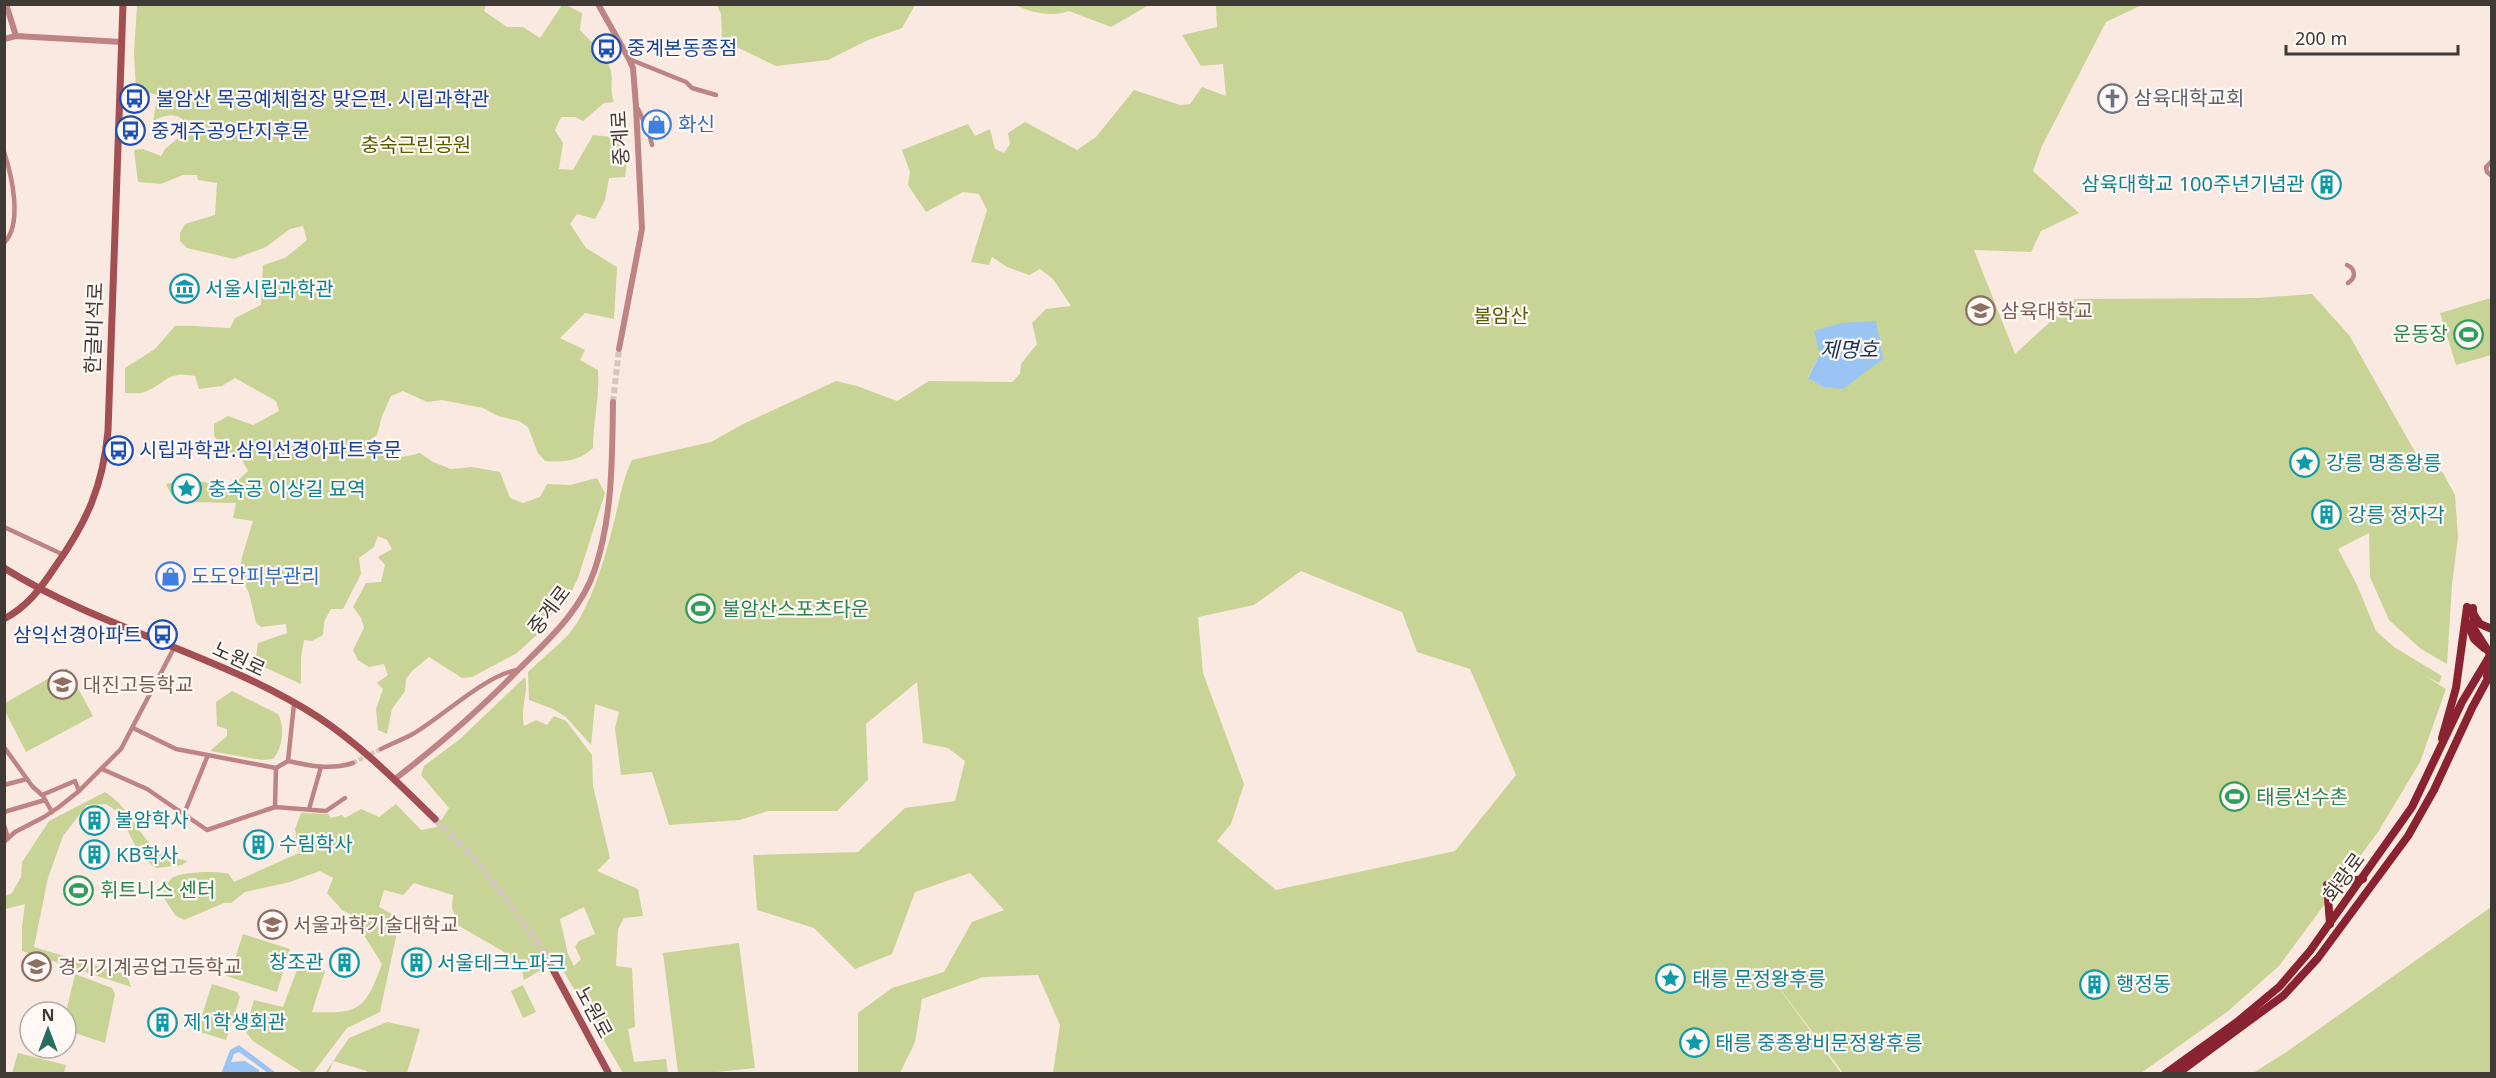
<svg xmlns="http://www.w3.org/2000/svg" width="2496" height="1078" viewBox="0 0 2496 1078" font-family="'Noto Sans','Noto Sans KR',sans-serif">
<rect width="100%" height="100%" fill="#f9e9e0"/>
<g fill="#c8d495" fill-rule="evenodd">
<path d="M 137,5 L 486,5 L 484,11 L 507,27 L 523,27 L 540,38 L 562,5 L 566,5 L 582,13 L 580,30 C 590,41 606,54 610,68 C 614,79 609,90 614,102 L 604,103 L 583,121 L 575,117 L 561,117 L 555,130 L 563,143 L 559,169 L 573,170 L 593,135 L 623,138 L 627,161 L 625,177 L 609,178 L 605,200 L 595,219 L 577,214 L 570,224 L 586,248 L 617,267 L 614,319 L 585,313 L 560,338 L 585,350 L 580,360 L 598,370 C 600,396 593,422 593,448 C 578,462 564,462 545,461 L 538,453 L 528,427 L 519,421 L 498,416 L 483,408 L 442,400 L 427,402 L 403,391 L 391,396 L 382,416 L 377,435 L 365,444 C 382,461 398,459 420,453 L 433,462 L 451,469 L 472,467 L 500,472 L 510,498 L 523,503 L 540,497 L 547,484 L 570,485 L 597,478 L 605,493 L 578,578 L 566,603 L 546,619 L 542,630 L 517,653 L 472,677 L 462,678 L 429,657 L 412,671 L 406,679 L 405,691 L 392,709 L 387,734 L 378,730 L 376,709 L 383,689 L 377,683 L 388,675 L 384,664 L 369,667 L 358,660 L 353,650 L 364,628 L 361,618 L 353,607 L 366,583 L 381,582 L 385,565 L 378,557 L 392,549 L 387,540 L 378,536 L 374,547 L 359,558 L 361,574 L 343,609 L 331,609 L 324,622 L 323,635 L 312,641 L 304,640 L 301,657 L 301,684 L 255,663 L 258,643 L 287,633 L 286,624 L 261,627 L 256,623 L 249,593 L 239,574 L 242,557 L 253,521 L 233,518 L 236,503 L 189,502 L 172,496 L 166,484 L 187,479 L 231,487 L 248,471 L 241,458 L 226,451 L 214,436 L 214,424 L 228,416 L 253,425 L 279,411 L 276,401 L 235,378 L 222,386 L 199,389 L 195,376 C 166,371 167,383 145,392 C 139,394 131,393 125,393 L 125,368 L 155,349 L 175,326 C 194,325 211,328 230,328 L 235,318 L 261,305 L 263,265 L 285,258 L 307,240 L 303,226 L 290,229 L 266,247 L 234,259 L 187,248 L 180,241 L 180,233 L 185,224 L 215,215 L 217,183 L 198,180 L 197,175 L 183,175 L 161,184 L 138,182 L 134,150 L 143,149 L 161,156 L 165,149 L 184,133 L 186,123 C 177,111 164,115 153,121 L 158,95 L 136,90 L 134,53 Z"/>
<polygon points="717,5 915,5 902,28 868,40 828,60 776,66 722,40 721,14"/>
<path d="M 1016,5 L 1149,5 L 1111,27 L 1069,11 C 1053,17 1031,13 1016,5 Z"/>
<path d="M 1216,5 L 2142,5 L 2106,22 L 2042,146 L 2033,171 L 2079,213 L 2041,231 L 2031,252 L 1974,250 L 2015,354 L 2075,299 L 2257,298 L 2312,294 L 2349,335 L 2415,452 L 2443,473 L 2455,495 L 2458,537 L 2452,585 L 2447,664 L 2421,649 L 2389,620 L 2370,577 L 2369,533 L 2338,549 L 2357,585 L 2376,631 L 2394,647 L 2442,676 L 2439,683 L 2424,675 L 2446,689 L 2420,762 L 2378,832 L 2279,966 L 2227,1012 L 2141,1073 L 1843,1073 L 1757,958 L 1841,1073 L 1053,1073 L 1060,1025 L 1038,975 L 983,977 L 922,999 L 915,1042 L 900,1073 L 858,1073 L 858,1013 L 892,988 L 944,972 L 972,922 L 1004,910 L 970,873 L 915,892 L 892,954 L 855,969 L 814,928 L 757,910 L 753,855 L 858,852 L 905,808 L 955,801 L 965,761 L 948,748 L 923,743 L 917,682 L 866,724 L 868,780 L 837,811 L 768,811 L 740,820 L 669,825 L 652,772 L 621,775 L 615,728 L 619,712 L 595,704 L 591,745 L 566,717 L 553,709 L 529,700 L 528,672 C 541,659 557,647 569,634 C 590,609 605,558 613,526 C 619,503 622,481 632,460 L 711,442 L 743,424 L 836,381 L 857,386 L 897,401 L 929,381 L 1012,382 L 1020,374 L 1021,364 L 1037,344 L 1032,323 L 1046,309 L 1071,306 L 1053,279 L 1040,269 L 1029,275 L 1007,267 L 992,257 L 989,265 L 971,262 L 987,210 L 979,194 L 963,192 L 926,212 L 908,185 L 910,172 L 902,150 L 968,124 L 975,136 L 990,129 L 995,149 L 1004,153 L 1010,144 L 1008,133 L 1025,122 L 1077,150 L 1096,137 L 1134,90 L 1180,105 L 1190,104 L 1202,87 L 1226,96 L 1223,64 L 1201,66 L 1182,35 L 1217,27 ZM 1820,354 L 1823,387 L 1808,377 ZM 1301,571 L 1402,612 L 1417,652 L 1470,669 L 1516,775 L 1455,851 L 1276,890 L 1217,841 L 1231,824 L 1244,784 L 1203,673 L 1198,617 L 1254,605 Z"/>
<polygon points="2491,298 2491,355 2456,365 2440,313"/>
<polygon points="67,668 93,716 26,752 5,711 5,703"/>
<path d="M 525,677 C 529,691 520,708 524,726 L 536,720 L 547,725 L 554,716 L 566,721 L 592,755 L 593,786 L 610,858 L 597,871 L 638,889 L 643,916 L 624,918 L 618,929 L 616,966 L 632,968 L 635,1027 L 628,1029 L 634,1062 L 666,1059 L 668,1073 L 623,1073 L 554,955 L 544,956 L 541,970 L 524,980 L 521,965 L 501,950 L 459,926 L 452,908 L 453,895 L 414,883 L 403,895 L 384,890 L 379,907 L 400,918 L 380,1012 L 347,1028 L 313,1073 L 303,1073 L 253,1041 L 245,1031 L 254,1000 L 283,1007 L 300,962 L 325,971 L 312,1012 C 361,1014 365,1009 382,964 L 365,937 L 361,920 L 342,910 L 327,893 L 333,878 L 320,871 L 290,882 L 245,892 L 231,903 L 224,903 L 184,920 L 175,915 L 162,895 C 165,890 167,883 172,878 C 179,872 218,870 229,874 L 234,882 L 299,853 L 295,829 L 301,813 L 328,814 L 331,818 L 342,815 L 345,818 L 361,809 L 379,817 L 396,804 L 421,830 L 437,827 L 449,808 L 421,775 L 424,766 L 460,739 ZM 584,907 L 595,934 L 579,941 L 575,947 L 581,959 L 574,966 L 568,954 L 560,919 Z"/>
<path d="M 232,691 L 278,714 C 285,726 283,748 273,759 L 262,760 L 210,751 L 227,736 L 227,729 L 217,726 L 216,702 Z"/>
<path d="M 105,792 C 131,808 139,839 161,853 C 169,858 180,859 188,861 L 182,865 L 156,868 L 141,857 L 118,812 L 106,804 L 87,805 L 63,836 L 48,878 L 34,947 L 127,975 L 131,987 L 22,951 L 22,927 L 25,904 L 5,909 L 5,896 L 12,893 L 21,877 L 22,862 L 49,821 Z"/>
<polygon points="2491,907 2491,1073 2253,1073 2288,1051"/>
<polygon points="243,934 290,949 277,992 226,976 225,974 232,968"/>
<polygon points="739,943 755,1068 707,1073 678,1073 663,953"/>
<polygon points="75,974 112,988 115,994 105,1043 66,1030 66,1012"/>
<polygon points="212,984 237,992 240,997 226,1040 197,1031"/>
<polygon points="523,985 536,1012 523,1018 511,991"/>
<polygon points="387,1022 420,1029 407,1073 367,1073 367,1071 333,1061 329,1073 325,1073 349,1038"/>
<polygon points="18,1053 66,1065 64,1073 12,1073"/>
</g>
<g fill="#9ac4f4">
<polygon points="1876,321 1883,359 1843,389 1823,387 1808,378 1820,354 1814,331 1841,323"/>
<polygon points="239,1045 276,1073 221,1074 230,1050"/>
</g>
<polygon fill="#f9e9e0" points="239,1052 268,1073 259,1073 259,1070 245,1061 231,1062 234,1054"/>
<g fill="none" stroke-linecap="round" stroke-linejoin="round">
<polyline stroke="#d4c6be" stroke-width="4.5" stroke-dasharray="4.5 2" stroke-linecap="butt" points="353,763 381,749"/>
<polyline stroke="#d4c6be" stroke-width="6" stroke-dasharray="6 3" stroke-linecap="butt" points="613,402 619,349"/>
<polyline stroke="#d4c6be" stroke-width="7" stroke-dasharray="7 3.5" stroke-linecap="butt" points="435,819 481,866 544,952 551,966"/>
<g stroke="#be8384" stroke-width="4.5">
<polyline points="629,59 686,82 692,88 716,95"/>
<polyline points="638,109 649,133 652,145"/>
<path d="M 4,152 C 12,176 23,224 4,243"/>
<polyline points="2492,161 2486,167 2487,172 2492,176"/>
<path d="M 2347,265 C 2356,269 2356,278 2348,283"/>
<polyline points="4,527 64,555"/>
<polyline points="133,728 176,749 276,768"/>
<polyline points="4,747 32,786 42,795 75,781 79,791"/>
<path d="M 381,749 C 391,744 401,740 411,735 C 440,719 486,674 518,670"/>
<polyline points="288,761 294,704"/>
<path d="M 276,768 L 288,761 C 310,766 330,770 353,763"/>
<polyline points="102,769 147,789 207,830 275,807 326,811 345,798"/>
<polyline points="4,785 27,779"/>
<polyline points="44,798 52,812"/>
<polyline points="275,807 276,768"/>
<polyline points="309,809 321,767"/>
<polyline points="4,812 45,800"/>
<polyline points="184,814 208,755"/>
<polyline points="4,825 8,838"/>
<polyline points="4,842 15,832 44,817 59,807 79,791 121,749 174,648"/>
</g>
<g stroke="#be8384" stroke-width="6">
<polyline points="6,4 16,36"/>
<polyline points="598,4 629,59 633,68 636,106 642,229 619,349"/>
<polyline points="4,39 16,36 122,42"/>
<path d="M 395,779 C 439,745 480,710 518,670 C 548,640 581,611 595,569 C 613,514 612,458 613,402"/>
</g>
<g stroke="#a24e53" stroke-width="7">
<path d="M 4,568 C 103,630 220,654 318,717 C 362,746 398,783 435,819"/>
<path d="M 4,619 C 27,607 41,588 55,567 C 87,522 103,486 108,431 L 123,4"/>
<polyline points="551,966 609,1074"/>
</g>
<g stroke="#8a2331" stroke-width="8">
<polyline points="2473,608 2474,629 2490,654 2487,676"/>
<polyline points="2474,615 2480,624 2492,629"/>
<polyline points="2468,624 2474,639 2484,648"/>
<polyline points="2442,738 2456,688 2467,607"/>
<polyline points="2330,924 2327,885 2363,879"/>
<polyline points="2165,1074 2237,1022 2279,987 2310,951 2412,807 2462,702 2492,652"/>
<polyline points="2177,1074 2283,996 2318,958 2408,836 2434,790 2472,708 2492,671"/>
</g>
</g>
<defs>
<symbol id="bus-ring" viewBox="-11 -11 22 22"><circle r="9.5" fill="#fff8f5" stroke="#1a4fb4" stroke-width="1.5"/><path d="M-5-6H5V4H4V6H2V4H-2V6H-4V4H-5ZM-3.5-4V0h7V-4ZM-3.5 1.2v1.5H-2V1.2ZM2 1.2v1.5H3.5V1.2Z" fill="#1a4fb4"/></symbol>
<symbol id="church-ring" viewBox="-11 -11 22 22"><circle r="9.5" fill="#fff8f5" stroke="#6b7280" stroke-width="1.5"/><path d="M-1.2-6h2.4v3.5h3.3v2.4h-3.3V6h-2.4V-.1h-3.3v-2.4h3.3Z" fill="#6b7280"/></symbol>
<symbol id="shop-ring" viewBox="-11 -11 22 22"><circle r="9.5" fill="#fff8f5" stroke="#3f7fe0" stroke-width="1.5"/><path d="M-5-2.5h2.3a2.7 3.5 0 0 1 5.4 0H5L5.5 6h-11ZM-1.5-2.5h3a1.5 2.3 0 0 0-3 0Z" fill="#3f7fe0"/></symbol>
<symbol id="building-ring" viewBox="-11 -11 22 22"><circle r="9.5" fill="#fff8f5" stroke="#0f9aa8" stroke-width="1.5"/><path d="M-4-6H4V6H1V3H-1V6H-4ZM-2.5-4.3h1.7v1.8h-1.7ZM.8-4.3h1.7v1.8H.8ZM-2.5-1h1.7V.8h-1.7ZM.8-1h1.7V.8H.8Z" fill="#0f9aa8"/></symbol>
<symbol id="museum-ring" viewBox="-11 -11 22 22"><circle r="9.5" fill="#fff8f5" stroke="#0f9aa8" stroke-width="1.5"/><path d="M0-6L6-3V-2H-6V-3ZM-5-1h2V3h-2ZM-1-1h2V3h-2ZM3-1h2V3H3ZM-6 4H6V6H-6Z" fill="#0f9aa8"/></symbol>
<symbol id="university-ring" viewBox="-11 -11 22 22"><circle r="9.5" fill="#fff8f5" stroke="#8d6e63" stroke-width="1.5"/><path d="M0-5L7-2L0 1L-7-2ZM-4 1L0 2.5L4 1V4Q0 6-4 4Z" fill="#8d6e63"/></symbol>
<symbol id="stadium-ring" viewBox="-11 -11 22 22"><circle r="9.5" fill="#fff8f5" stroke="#2e9e5b" stroke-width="1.5"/><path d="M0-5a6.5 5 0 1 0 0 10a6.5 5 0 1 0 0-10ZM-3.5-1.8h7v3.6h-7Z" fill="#2e9e5b"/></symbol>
<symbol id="sight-ring" viewBox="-11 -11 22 22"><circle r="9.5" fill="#fff8f5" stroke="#0f9aa8" stroke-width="1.5"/><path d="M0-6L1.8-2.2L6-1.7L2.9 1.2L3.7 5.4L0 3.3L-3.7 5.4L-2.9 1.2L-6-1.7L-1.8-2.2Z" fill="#0f9aa8"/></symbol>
<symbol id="school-ring" viewBox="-11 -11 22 22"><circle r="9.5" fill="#fff8f5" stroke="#8d6e63" stroke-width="1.5"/><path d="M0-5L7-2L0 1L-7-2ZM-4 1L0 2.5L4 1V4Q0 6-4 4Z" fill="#8d6e63"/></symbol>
</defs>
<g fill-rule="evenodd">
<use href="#bus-ring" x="590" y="32" width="33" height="33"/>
<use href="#church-ring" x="2096" y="82" width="33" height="33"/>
<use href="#bus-ring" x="118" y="82" width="33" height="33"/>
<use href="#shop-ring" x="640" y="108" width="33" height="33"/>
<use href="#bus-ring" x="114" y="114" width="33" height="33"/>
<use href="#building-ring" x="2310" y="168" width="33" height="33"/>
<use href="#museum-ring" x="168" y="272" width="33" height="33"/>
<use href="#university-ring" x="1964" y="294" width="33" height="33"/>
<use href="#stadium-ring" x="2452" y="318" width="33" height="33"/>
<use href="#bus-ring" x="102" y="434" width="33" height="33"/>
<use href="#sight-ring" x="2288" y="446" width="33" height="33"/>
<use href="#sight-ring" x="170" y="472" width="33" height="33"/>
<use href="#building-ring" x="2310" y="498" width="33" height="33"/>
<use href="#shop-ring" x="154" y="560" width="33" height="33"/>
<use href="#stadium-ring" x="684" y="592" width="33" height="33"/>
<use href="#bus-ring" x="146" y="618" width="33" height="33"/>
<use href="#school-ring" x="46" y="668" width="33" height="33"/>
<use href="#stadium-ring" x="2218" y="780" width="33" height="33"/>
<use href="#building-ring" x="78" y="804" width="33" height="33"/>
<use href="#building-ring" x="242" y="828" width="33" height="33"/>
<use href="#building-ring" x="78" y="838" width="33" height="33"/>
<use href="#stadium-ring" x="62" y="874" width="33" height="33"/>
<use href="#university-ring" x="256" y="908" width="33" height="33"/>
<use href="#building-ring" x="328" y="946" width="33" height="33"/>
<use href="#building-ring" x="400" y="946" width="33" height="33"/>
<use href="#school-ring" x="20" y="950" width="33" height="33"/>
<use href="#sight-ring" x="1654" y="962" width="33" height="33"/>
<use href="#building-ring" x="2078" y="968" width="33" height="33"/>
<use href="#building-ring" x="146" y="1006" width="33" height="33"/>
<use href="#sight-ring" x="1678" y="1026" width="33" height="33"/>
</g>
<g text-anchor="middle" stroke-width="4.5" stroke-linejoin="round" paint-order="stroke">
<g font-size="20" fill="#164399" stroke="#fff8f5" text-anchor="start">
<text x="627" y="55">중계본동종점</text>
<text x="156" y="106">불암산 목공예체험장 맞은편. 시립과학관</text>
<text x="151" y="138">중계주공9단지후문</text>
<text x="139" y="457">시립과학관.삼익선경아파트후문</text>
<text x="142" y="642" text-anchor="end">삼익선경아파트</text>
</g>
<g font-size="20" fill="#5b616d" stroke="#fff8f5" text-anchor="start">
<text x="2134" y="105">삼육대학교회</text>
</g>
<g font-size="20" fill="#366cbe" stroke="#fff8f5" text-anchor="start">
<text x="678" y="131">화신</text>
<text x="191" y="583">도도안피부관리</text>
</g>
<g font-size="20" fill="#403a36" stroke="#fff8f5">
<text transform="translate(620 138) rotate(-93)" y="7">중계로</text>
<text transform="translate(94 328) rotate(-88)" y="7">한글비석로</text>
<text transform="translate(549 610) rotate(-53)" y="7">중계로</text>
<text transform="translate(239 659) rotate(25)" y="7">노원로</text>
<text transform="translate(2344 877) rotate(-54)" y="7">화랑로</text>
<text transform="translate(594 1012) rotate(62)" y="7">노원로</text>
</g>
<g font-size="20" fill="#535e00" stroke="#fff8f5">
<text x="416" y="152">충숙근린공원</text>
<text x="1501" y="323">불암산</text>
</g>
<g font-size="20" fill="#0d838f" stroke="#fff8f5" text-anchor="start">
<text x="2305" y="191" text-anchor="end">삼육대학교 100주년기념관</text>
<text x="205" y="296">서울시립과학관</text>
<text x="2326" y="470">강릉 명종왕릉</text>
<text x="208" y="496">충숙공 이상길 묘역</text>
<text x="2348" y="522">강릉 정자각</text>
<text x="115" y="827">불암학사</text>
<text x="279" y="851">수림학사</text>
<text x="116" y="862">KB학사</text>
<text x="324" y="969" text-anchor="end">창조관</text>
<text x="437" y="970">서울테크노파크</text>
<text x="1692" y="986">태릉 문정왕후릉</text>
<text x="2116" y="991">행정동</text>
<text x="183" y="1029">제1학생회관</text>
<text x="1715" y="1050">태릉 중종왕비문정왕후릉</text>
</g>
<g font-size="20" fill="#785e54" stroke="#fff8f5" text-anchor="start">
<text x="2001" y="318">삼육대학교</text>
<text x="83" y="692">대진고등학교</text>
<text x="293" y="932">서울과학기술대학교</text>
<text x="58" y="974">경기기계공업고등학교</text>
</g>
<g font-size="20" fill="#27864d" stroke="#fff8f5" text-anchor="start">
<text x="2448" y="341" text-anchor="end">운동장</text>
<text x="722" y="616">불암산스포츠타운</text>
<text x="2256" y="804">태릉선수촌</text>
<text x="100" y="897">휘트니스 센터</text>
</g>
<g font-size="21" font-style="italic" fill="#12375d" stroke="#fff8f5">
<text x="1849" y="357">제명호</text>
</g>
</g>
<rect width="2496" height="1078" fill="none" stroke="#403a36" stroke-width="12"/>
<g transform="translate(48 1030)"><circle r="28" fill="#fff8f5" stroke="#b3aca9" stroke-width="1.5"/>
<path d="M0-4.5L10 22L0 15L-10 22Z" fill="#276d62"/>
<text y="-9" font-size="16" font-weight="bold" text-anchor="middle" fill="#403a36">N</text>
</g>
<path d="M2286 45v9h172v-9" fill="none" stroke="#403a36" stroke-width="3"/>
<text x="2295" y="45" font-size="18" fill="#403a36" stroke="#fff8f5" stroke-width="4.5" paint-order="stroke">200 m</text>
</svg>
